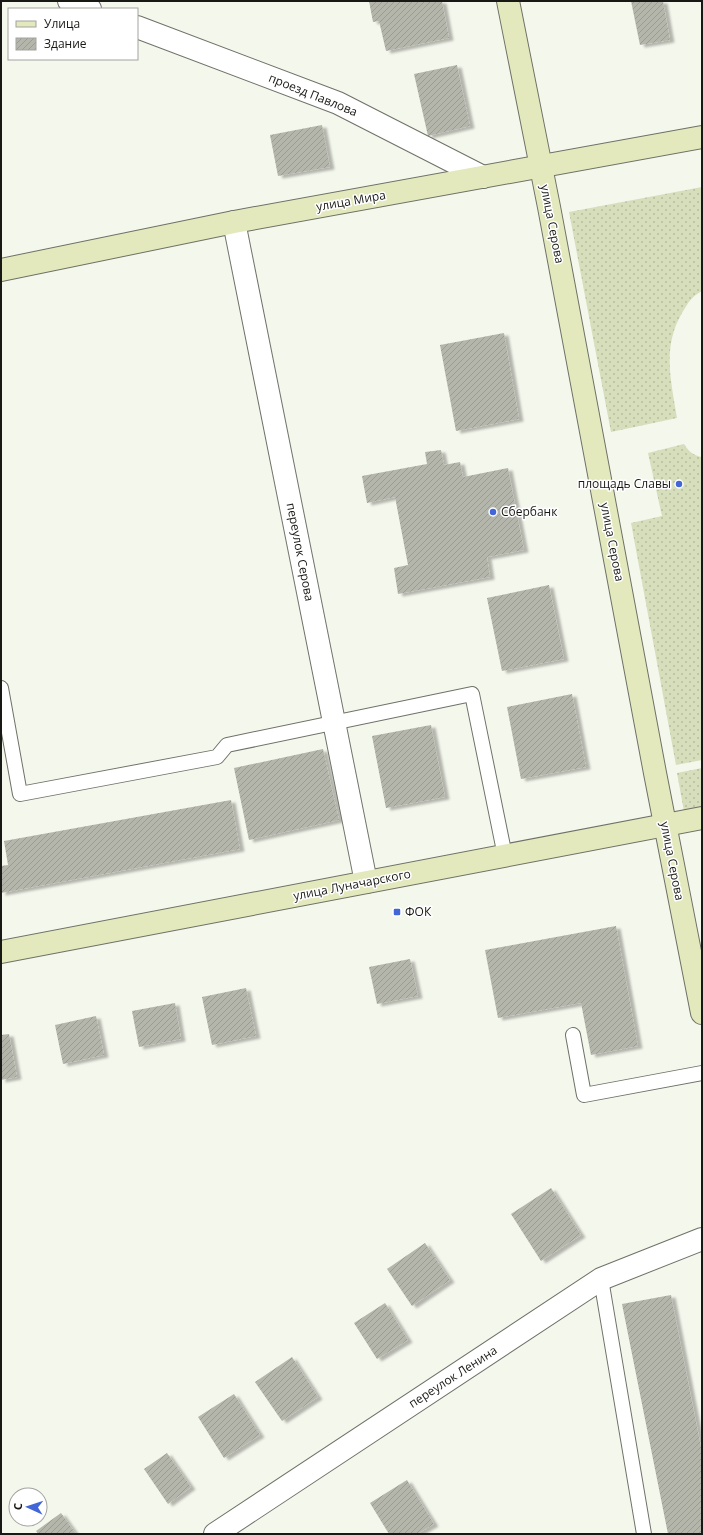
<svg xmlns="http://www.w3.org/2000/svg" width="703" height="1535" viewBox="0 0 703 1535" font-family="'Open Sans',sans-serif">
<defs>
<pattern id="grass-dots" width="8" height="8" patternUnits="userSpaceOnUse"><rect width="8" height="8" fill="#d6debc"/><path d="M2 2h.1M6 6h.1" fill="none" stroke="#b7bea1" stroke-width="1.8" stroke-linecap="round"/></pattern>
<pattern id="building-hatch" width="6" height="6" patternUnits="userSpaceOnUse"><rect width="6" height="6" fill="#b4b6ac"/><path d="M-1 1l2-2M0 6l6-6M5 7l2-2" fill="none" stroke="#9a9c93"/></pattern>
<filter id="shadow"><feDropShadow dx="4.5" dy="2.5" stdDeviation="1" flood-color="#0004"/></filter>
</defs>
<rect width="100%" height="100%" fill="#f4f7ec"/>
<g fill="url(#grass-dots)">
<path d="M 702,187 L 702,291 C 690,298 689,302 682,313 C 662,347 671,381 677,418 L 611,432 L 569,212 Z"/>
<path d="M 684,444 C 688,451 694,456 702,457 L 702,760 L 676,765 L 631,523 L 662,516 L 648,453 Z"/>
<polygon points="702,768 702,814 685,817 677,773"/>
</g>
<g fill="url(#building-hatch)" filter="url(#shadow)">
<polygon points="369,1 442,1 449,38 386,51 379,21 373,22"/>
<polygon points="631,1 663,1 670,40 640,45"/>
<polygon points="457,65 470,126 428,136 414,74"/>
<polygon points="322,125 330,167 278,176 270,135"/>
<polygon points="504,333 519,419 456,431 440,345"/>
<polygon points="441,450 444,465 460,462 463,477 508,468 524,550 487,557 490,577 398,594 394,568 408,565 395,497 367,503 362,476 427,464 425,452"/>
<polygon points="549,585 564,659 502,671 487,598"/>
<polygon points="572,694 586,767 521,779 507,707"/>
<polygon points="431,725 445,797 386,808 372,736"/>
<polygon points="323,749 339,820 249,840 234,768"/>
<polygon points="231,800 240,849 1,893 1,866 8,865 4,841"/>
<polygon points="616,926 638,1046 591,1055 581,1003 498,1018 485,950"/>
<polygon points="410,959 418,996 377,1004 369,967"/>
<polygon points="246,988 256,1036 212,1045 202,997"/>
<polygon points="175,1003 181,1039 139,1047 132,1011"/>
<polygon points="96,1016 104,1055 63,1064 55,1025"/>
<polygon points="9,1034 17,1077 1,1080 1,1035"/>
<polygon points="551,1188 581,1235 541,1261 511,1214"/>
<polygon points="425,1243 450,1280 412,1306 387,1269"/>
<polygon points="671,1295 702,1452 702,1534 668,1534 622,1304"/>
<polygon points="385,1303 408,1340 377,1359 354,1323"/>
<polygon points="292,1357 318,1397 282,1421 255,1382"/>
<polygon points="234,1394 260,1435 224,1458 198,1417"/>
<polygon points="167,1453 191,1487 168,1504 144,1469"/>
<polygon points="407,1480 434,1524 417,1534 389,1534 370,1503"/>
<polygon points="61,1513 76,1534 38,1534 36,1531"/>
</g>
<g fill="none" stroke-linecap="round" stroke-linejoin="round">
<defs>
<g id="lane">
<polyline points="1,688 20,794 217,757 227,745 472,694 505,856"/>
<polyline points="573,1035 584,1095 702,1073"/>
<polyline points="601,1279 644,1534"/>
</g>
<g id="street">
<polyline points="69,1 90,9"/>
<polyline points="137,27 338,103 483,177"/>
<polyline points="234,222 366,882"/>
<polyline points="215,1534 601,1279 702,1239"/>
</g>
<g id="secondary">
<polyline points="508,1 549,207 655,773 702,1013"/>
<polyline points="1,270 234,222 702,137"/>
<polyline points="1,952 702,818"/>
</g>
</defs>
<use href="#lane" stroke="#6e7167" stroke-width="16"/>
<use href="#street" stroke="#6e7167" stroke-width="24"/>
<use href="#secondary" stroke="#6e7167" stroke-width="24"/>
<use href="#lane" stroke="#fff" stroke-width="14"/>
<use href="#street" stroke="#fff" stroke-width="22"/>
<use href="#secondary" stroke="#e3e9bc" stroke-width="22"/>
</g>
<g fill="#4266d8" stroke="#fff" stroke-width="1.5">
<circle cx="679" cy="484" r="4"/>
<circle cx="493" cy="512" r="4"/>
<rect x="393" y="908" width="8" height="8" rx="2"/>
</g>
<g text-anchor="middle" stroke-width="3" stroke-linejoin="round" paint-order="stroke">
<g font-size="12" fill="#181915" stroke="#fff">
<text transform="translate(313 95) rotate(22)" y="4">проезд Павлова</text>
<text transform="translate(351 201) rotate(-10)" y="4">улица Мира</text>
<text transform="translate(552 224) rotate(79)" y="4">улица Серова</text>
<text transform="translate(612 542) rotate(79)" y="4">улица Серова</text>
<text transform="translate(300 552) rotate(79)" y="4">переулок Серова</text>
<text transform="translate(672 861) rotate(79)" y="4">улица Серова</text>
<text transform="translate(352 885) rotate(-11)" y="4">улица Луначарского</text>
<text transform="translate(453 1377) rotate(-33)" y="4">переулок Ленина</text>
</g>
<g font-size="12" fill="#181915" stroke="#fff" text-anchor="start">
<text x="671" y="488" text-anchor="end">площадь Славы</text>
<text x="501" y="516">Сбербанк</text>
<text x="405" y="916">ФОК</text>
</g>
</g>
<rect width="703" height="1535" fill="none" stroke="#181915" stroke-width="4"/>
<rect x="8" y="8" width="130" height="52" fill="#ffffff" stroke="#a3a3a1"/>
<rect x="16" y="21" width="20" height="6" fill="#e3e9bc" stroke="#a3a3a1"/>
<text x="44" y="28" font-size="12" fill="#181915">Улица</text>
<rect x="16" y="38" width="20" height="12" fill="url(#building-hatch)" stroke="#a3a3a1"/>
<text x="44" y="48" font-size="12" fill="#181915">Здание</text>
<g transform="translate(28 1507) rotate(273)"><circle r="19" fill="#ffffff" stroke="#a3a3a1"/>
<path d="M0-3L7 15L0 10L-7 15Z" fill="#4266d8"/>
<text y="-6" font-size="11" font-weight="bold" text-anchor="middle" fill="#181915">С</text>
</g>
</svg>
